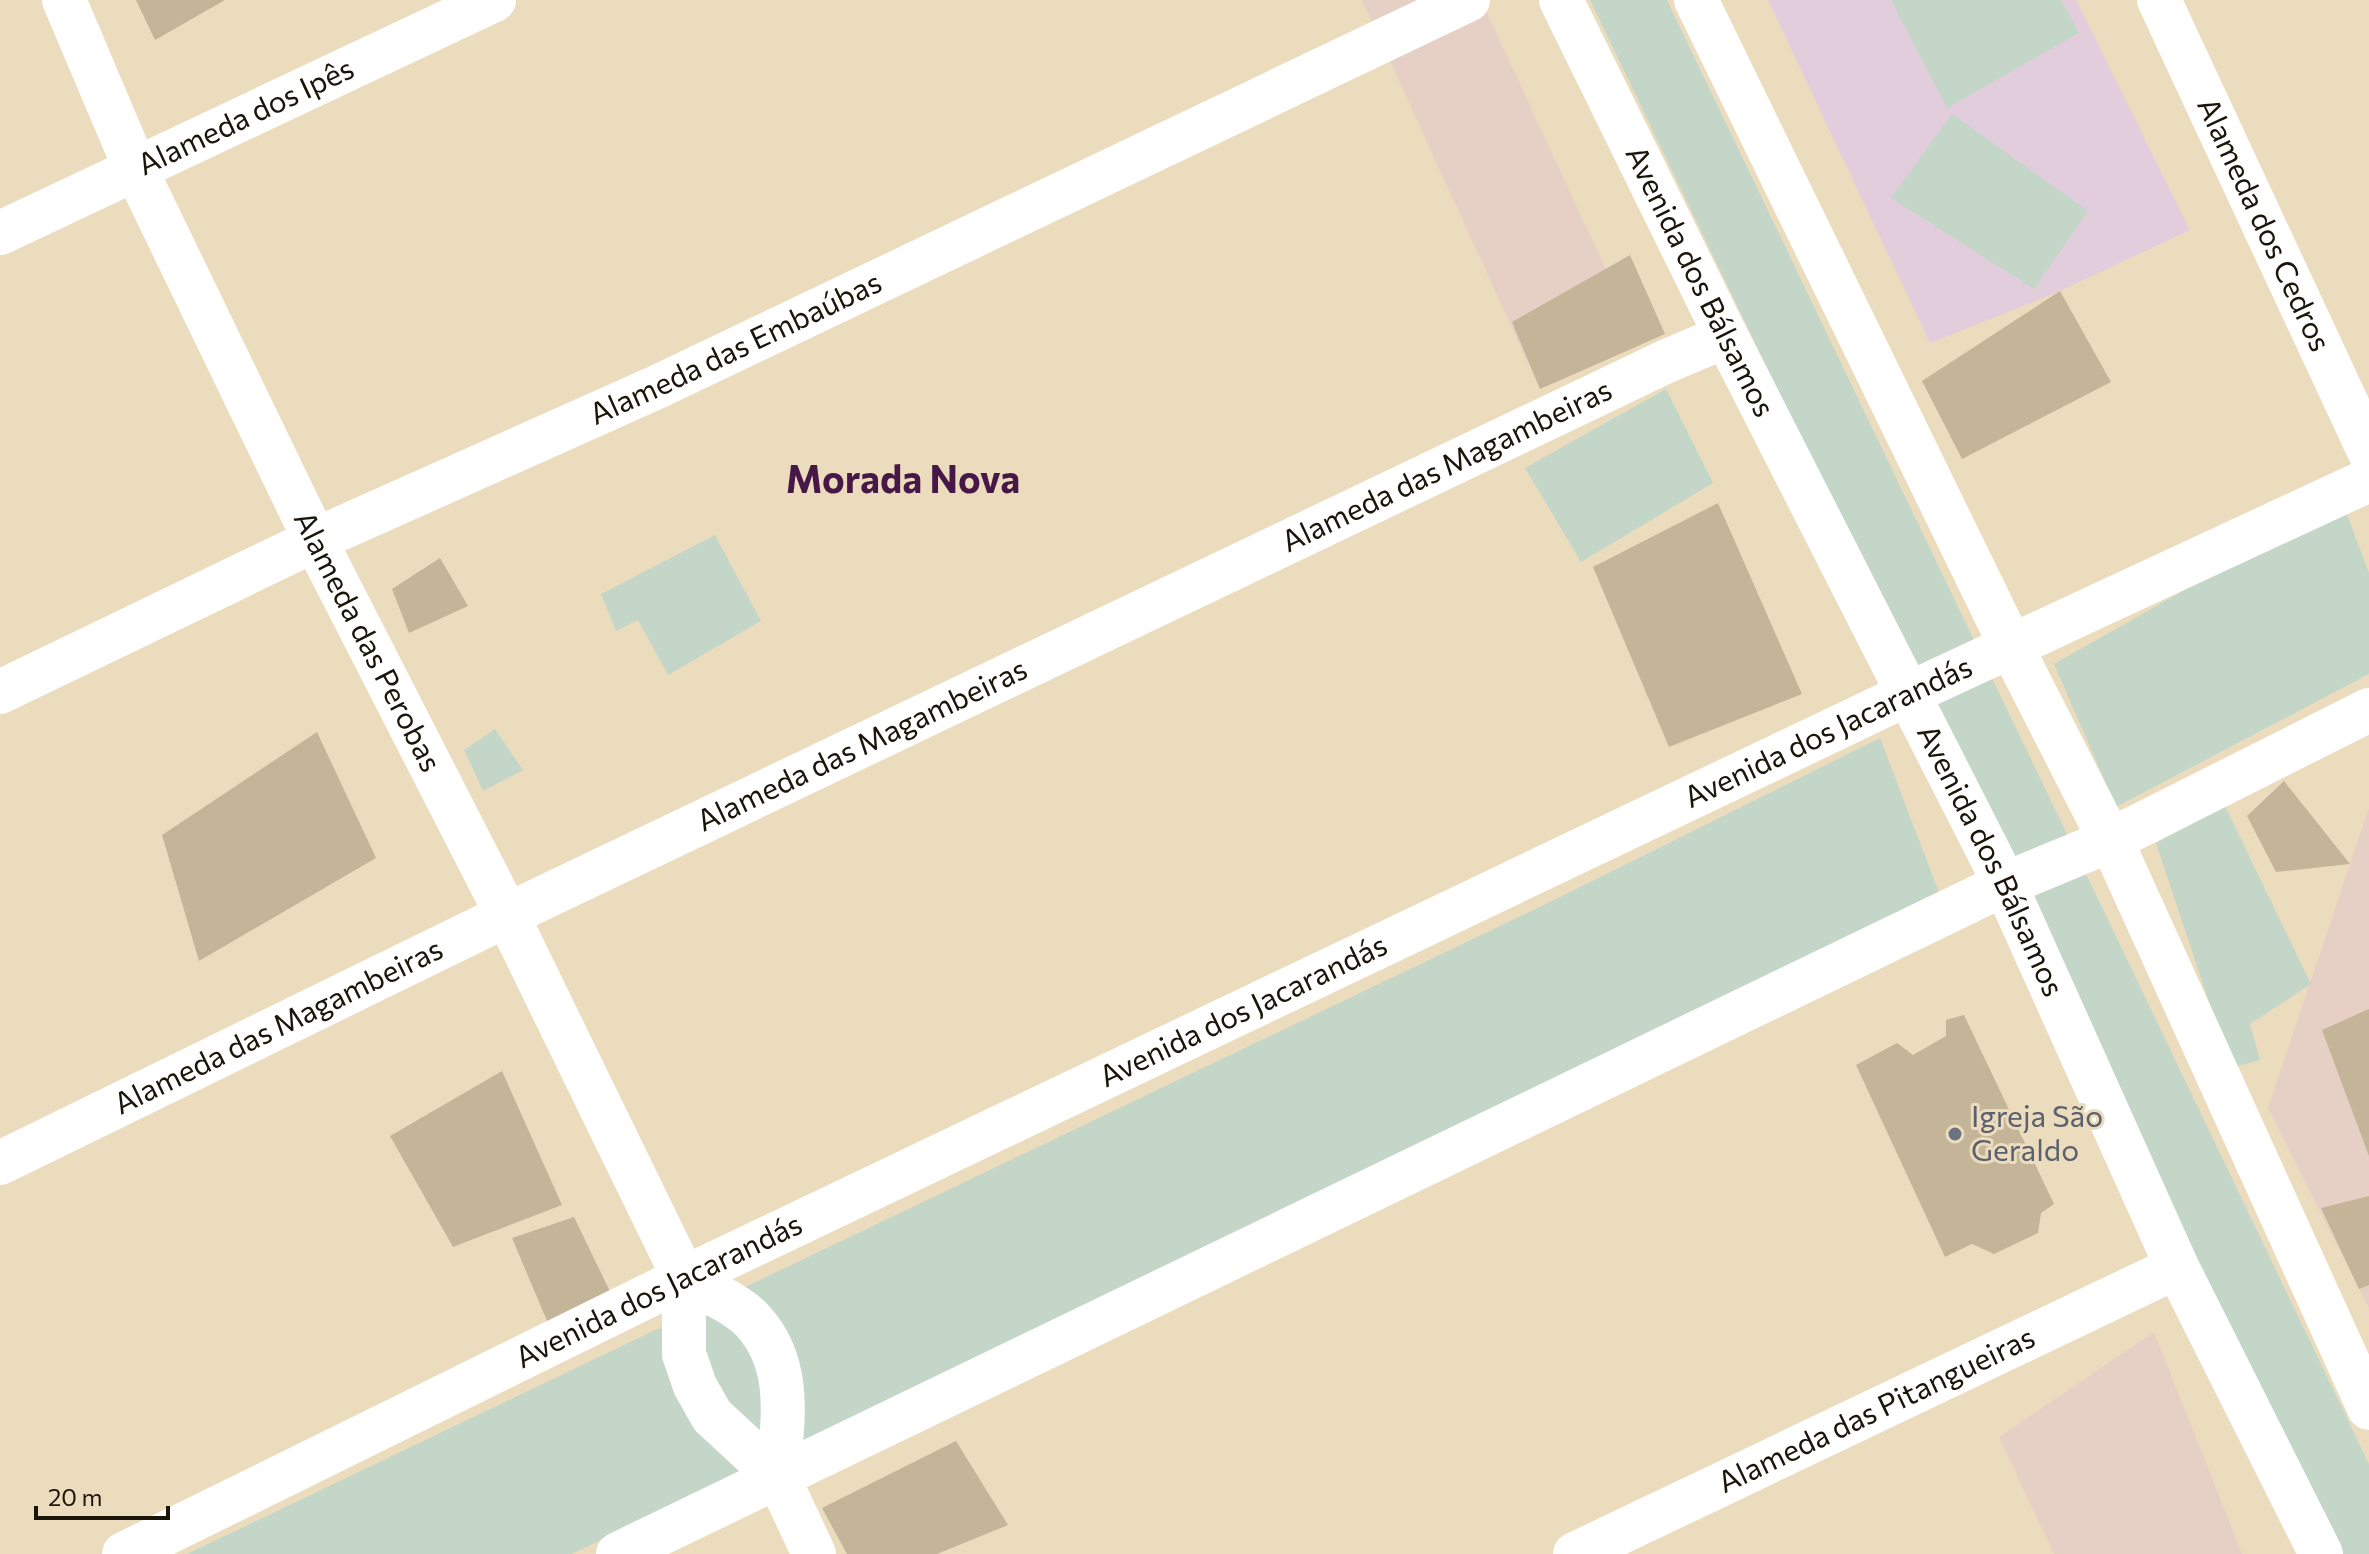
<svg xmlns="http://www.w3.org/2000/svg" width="2369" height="1554" viewBox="0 0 2369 1554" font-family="Commissioner,sans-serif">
<rect width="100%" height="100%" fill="#ecdcbe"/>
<g fill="#e6cfc4">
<polygon points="1362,0 1481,0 1641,345 1540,389"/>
<polygon points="2369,808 2369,1308 2268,1108"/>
<polygon points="2154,1332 2242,1554 2054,1554 1999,1437"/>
</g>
<polygon fill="#e2cddc" points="1768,0 2076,0 2190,230 2060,291 1930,343"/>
<g fill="#c4d6c8">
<polygon points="1590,0 1667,0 2369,1464 2369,1554 2338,1554"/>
<polygon points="1891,0 2061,0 2079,33 1947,108"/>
<polygon points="1952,114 2088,211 2034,289 1891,198"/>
<polygon points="1666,389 1713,483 1581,562 1525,468"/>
<polygon points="2342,501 2369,573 2369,674 2116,807 2054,664"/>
<polygon points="715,535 761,621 668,675 638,620 616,631 601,594"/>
<polygon points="495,729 523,770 483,791 464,750"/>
<polygon points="1880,738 1943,903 1620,1050 572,1554 187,1554 1544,905"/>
<polygon points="2225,806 2311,984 2250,1024 2260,1060 2231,1068 2156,843"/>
</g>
<g fill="#c5b598">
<polygon points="136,0 225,0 155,40"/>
<polygon points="1630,255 1665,334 1540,389 1512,322"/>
<polygon points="2060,291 2111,382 1962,459 1922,381"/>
<polygon points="1718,503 1802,694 1669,747 1593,567"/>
<polygon points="440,558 468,606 409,633 392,589"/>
<polygon points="317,732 376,858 199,961 162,835"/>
<polygon points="2284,781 2350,864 2276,872 2247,816"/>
<polygon points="2369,1009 2369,1156 2322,1030"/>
<polygon points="1964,1015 2054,1204 2041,1213 2038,1233 1994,1254 1972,1244 1945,1257 1856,1065 1897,1043 1913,1055 1946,1036 1946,1020"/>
<polygon points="502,1071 562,1205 453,1247 390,1136"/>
<polygon points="2369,1196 2369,1285 2359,1289 2321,1208"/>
<polygon points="574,1217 618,1308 553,1335 512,1238"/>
<polygon points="956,1441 1008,1525 937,1554 847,1554 822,1508"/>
</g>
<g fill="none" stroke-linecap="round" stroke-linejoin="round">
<g stroke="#fff" stroke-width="44">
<path id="s1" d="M 64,0 L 136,170 L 315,540 L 507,915 L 684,1278 L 684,1354 L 695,1386 L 712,1416 L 778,1477 L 814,1554"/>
<path id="s2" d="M 1561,0 L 1726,336 L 2005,884 L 2177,1267 L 2321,1554"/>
<polyline points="1696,0 2012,648 2121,862 2369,1408"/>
<path id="s3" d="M 2159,0 L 2369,451"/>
<path id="s4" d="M 0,233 L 494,0"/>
<path id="s5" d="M 0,692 L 315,540 L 657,387 L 1468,0"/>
<path id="s6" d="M 0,1163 L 507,915 L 1667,361 L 1726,336"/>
<path d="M 684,1278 C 705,1291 737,1303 753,1321 C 794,1366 782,1423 778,1477"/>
<path id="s7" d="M 124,1554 L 684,1278 L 1908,694 L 2369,480"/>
<polyline points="618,1554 2005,884 2109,841 2369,710"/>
<path id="s8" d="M 1575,1554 L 2177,1267"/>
</g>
</g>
<circle fill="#6b7280" stroke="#ecdcbe" stroke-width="3" cx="1955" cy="1134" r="8"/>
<g text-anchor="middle" stroke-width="6" stroke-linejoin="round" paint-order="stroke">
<g font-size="30" fill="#1a1409" stroke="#ecdcbe">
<text dy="10" stroke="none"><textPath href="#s4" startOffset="272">Alameda dos Ipês</textPath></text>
<text dy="10" stroke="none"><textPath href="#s3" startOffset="248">Alameda dos Cedros</textPath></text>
<text dy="10" stroke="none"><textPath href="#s2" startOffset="314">Avenida dos Bálsamos</textPath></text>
<text dy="10" stroke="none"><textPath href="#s5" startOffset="812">Alameda das Embaúbas</textPath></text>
<text dy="10" stroke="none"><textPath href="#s6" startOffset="1606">Alameda das Magambeiras</textPath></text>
<text dy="10" stroke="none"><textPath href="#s1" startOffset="710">Alameda das Perobas</textPath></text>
<text dy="10" stroke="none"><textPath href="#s7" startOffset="1892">Avenida dos Jacarandás</textPath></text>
<text dy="10" stroke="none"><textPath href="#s6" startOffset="958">Alameda das Magambeiras</textPath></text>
<text dy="10" stroke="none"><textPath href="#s2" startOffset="962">Avenida dos Bálsamos</textPath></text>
<text dy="10" stroke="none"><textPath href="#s7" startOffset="1244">Avenida dos Jacarandás</textPath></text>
<text dy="10" stroke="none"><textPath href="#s6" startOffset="310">Alameda das Magambeiras</textPath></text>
<text dy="10" stroke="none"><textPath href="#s7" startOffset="596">Avenida dos Jacarandás</textPath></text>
<text dy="10" stroke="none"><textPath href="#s8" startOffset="334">Alameda das Pitangueiras</textPath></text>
</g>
<g font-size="30" fill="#5b616d" stroke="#ecdcbe" text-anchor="start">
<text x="1971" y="1127">Igreja São<tspan x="1971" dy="34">Geraldo</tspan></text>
</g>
<g font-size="38" font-weight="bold" fill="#471748" stroke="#ecdcbe">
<text x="903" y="493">Morada Nova</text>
</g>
</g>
<path d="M36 1506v12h132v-12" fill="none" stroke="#1a1409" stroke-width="4"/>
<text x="48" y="1506" font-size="24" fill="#1a1409" stroke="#ecdcbe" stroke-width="6" paint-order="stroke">20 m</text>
</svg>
